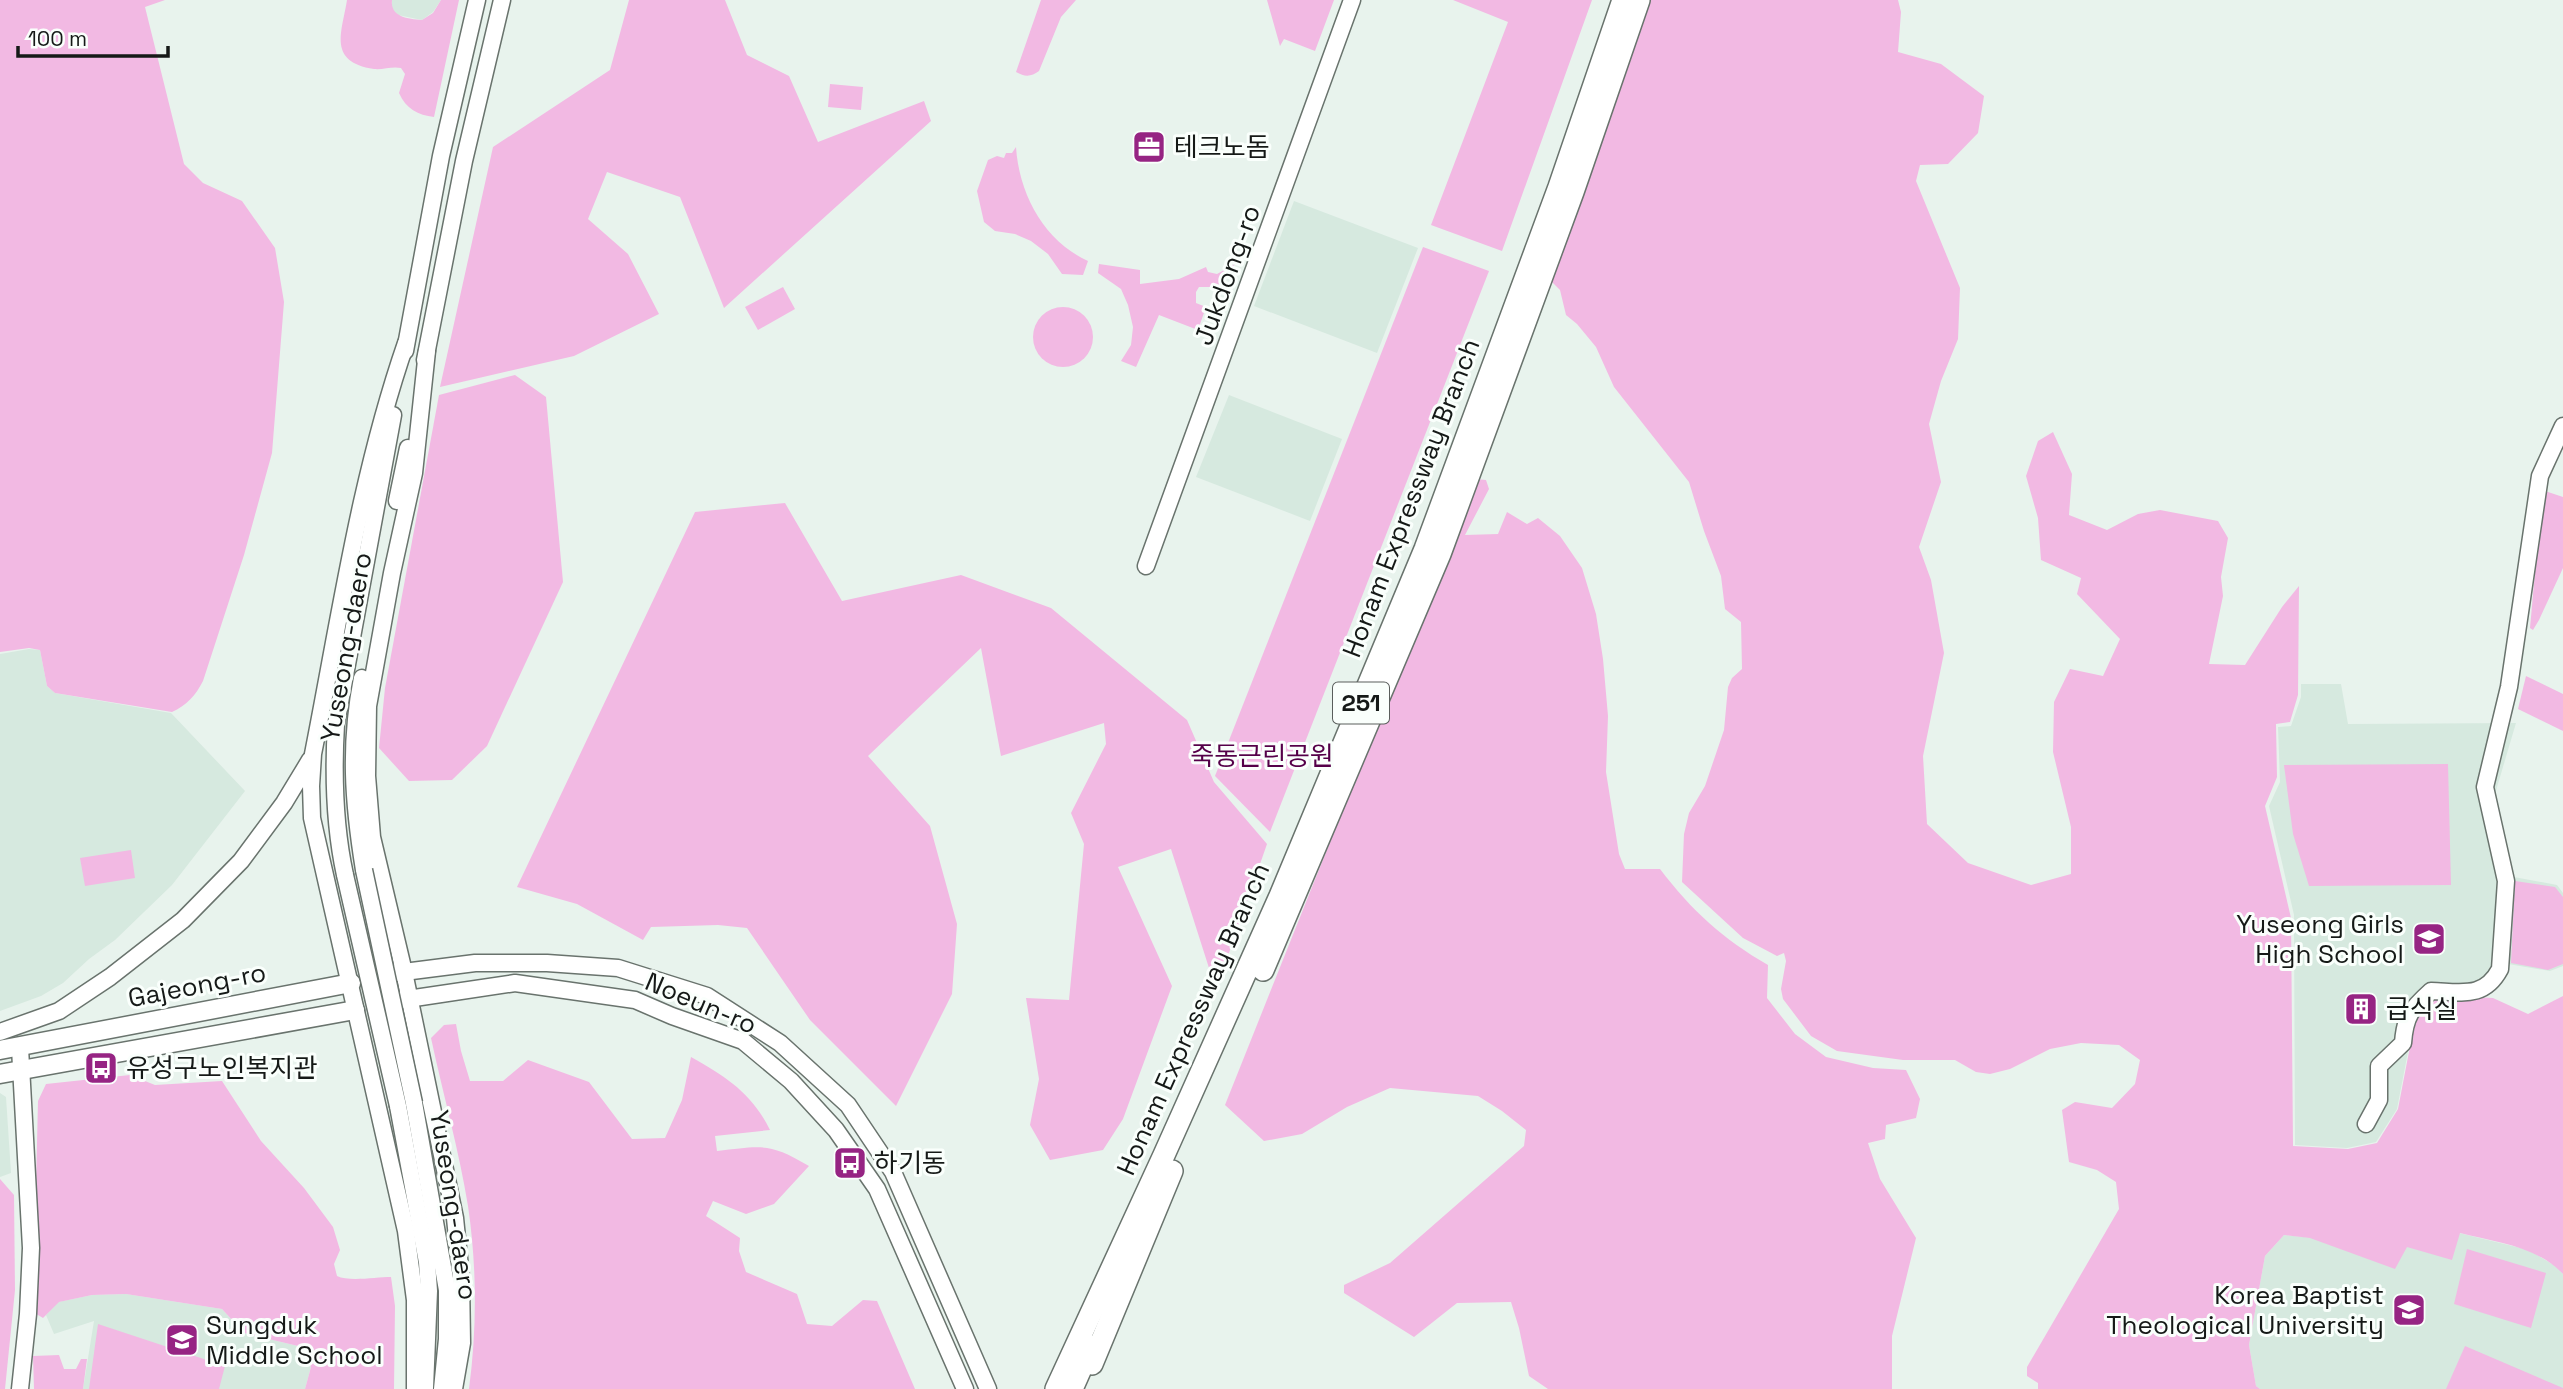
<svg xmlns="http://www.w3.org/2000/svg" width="2563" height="1389" viewBox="0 0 2563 1389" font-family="'Space Grotesk','Noto Sans KR',sans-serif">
<rect width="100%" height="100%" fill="#e8f3ed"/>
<g fill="#d6e9df">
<polygon points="392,0 441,0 433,12 422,20 398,15 392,10"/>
<polygon points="1294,201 1418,248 1377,353 1254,306"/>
<polygon points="1229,395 1342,439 1310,521 1196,477"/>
<polygon points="29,649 40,650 47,686 55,693 171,713 245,791 172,885 115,940 89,959 63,983 41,996 0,1011 0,654"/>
<polygon points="2301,684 2341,684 2348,724 2516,723 2495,794 2514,877 2557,885 2563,893 2563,966 2550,971 2508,964 2502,983 2481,995 2416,1010 2397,1109 2376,1142 2347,1148 2295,1145 2294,915 2269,806 2280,782 2278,727 2291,726 2301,697"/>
<polygon points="0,1093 6,1097 11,1173 0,1177"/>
<polygon points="2459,1233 2529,1250 2557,1267 2563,1274 2563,1389 2260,1389 2256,1386 2249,1345 2265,1256 2284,1235 2407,1247"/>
<polygon points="126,1294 222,1309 244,1333 298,1346 311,1367 305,1389 83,1389 94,1321 54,1334 46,1315 58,1302 92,1295"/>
</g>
<g fill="#f2b9e3">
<path d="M 0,0 L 165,0 L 145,7 L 184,164 L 203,183 L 242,201 L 275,248 L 284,302 L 272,453 L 244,555 L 203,681 C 196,695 186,706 172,712 L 55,693 L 47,686 L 40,650 L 29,648 L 0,652 Z"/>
<path d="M 347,0 L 392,0 C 390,17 408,19 422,20 L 433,13 L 441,0 L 459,0 L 434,117 C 418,115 406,109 399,93 L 405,74 L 401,68 C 392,66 383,70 374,69 C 327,62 342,32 347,0 Z"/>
<polygon points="629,0 725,0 747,55 789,76 818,142 924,101 931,121 724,308 680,197 607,172 588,219 628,254 659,314 574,356 440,387 493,147 610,70"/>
<path d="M 1041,0 L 1076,0 L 1061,17 L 1039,71 C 1031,77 1025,77 1016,72 Z"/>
<polygon points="1267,0 1334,0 1315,51 1284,39 1280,46"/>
<polygon points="1453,0 1592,0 1502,251 1431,225 1508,22"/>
<path d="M 1646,0 L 1898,0 L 1901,12 L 1898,52 L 1941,64 L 1984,96 L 1978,133 L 1948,164 L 1920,165 L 1916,181 L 1960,288 L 1958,339 L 1941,381 L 1929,424 L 1941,482 L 1919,547 L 1931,580 L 1944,653 L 1923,756 L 1927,824 L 1968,863 L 2031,885 L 2071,874 L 2071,827 L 2053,752 L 2054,702 L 2070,669 L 2103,676 L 2120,639 L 2077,594 L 2081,578 L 2041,560 L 2038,518 L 2026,476 L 2038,441 L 2053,432 L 2072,474 L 2069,515 L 2107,530 L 2138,514 L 2160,510 L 2218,521 L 2228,538 L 2221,577 L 2223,596 L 2209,664 L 2245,665 L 2282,607 L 2299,586 L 2298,695 L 2290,722 L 2276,724 L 2277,777 L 2265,806 L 2291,918 L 2293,1146 L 2348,1149 L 2377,1143 L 2398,1109 L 2417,1010 L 2438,995 L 2493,998 L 2528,1014 L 2563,996 L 2563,1274 C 2537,1246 2495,1242 2460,1233 L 2452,1260 L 2407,1247 L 2395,1269 L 2310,1238 L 2284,1235 L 2265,1256 L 2249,1345 L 2256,1386 L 2260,1389 L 2038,1389 L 2038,1383 L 2027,1376 L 2027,1367 L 2119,1209 L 2116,1182 L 2097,1170 L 2069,1162 L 2062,1110 L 2075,1102 L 2112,1108 L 2135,1084 L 2140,1060 L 2119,1045 L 2081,1043 L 2050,1049 L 2010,1069 L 1990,1074 L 1976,1072 L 1955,1060 L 1903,1060 L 1837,1051 L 1811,1036 L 1783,999 L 1781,989 L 1786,961 L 1784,953 L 1777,956 L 1743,938 L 1682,882 L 1684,834 L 1689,813 L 1705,786 L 1724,730 L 1728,687 L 1732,678 L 1742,669 L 1741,622 L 1725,609 L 1721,576 L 1704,531 L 1689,482 L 1614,387 L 1596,347 L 1577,324 L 1566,315 L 1560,290 L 1549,279 Z"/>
<polygon points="830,84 863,87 861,110 828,107"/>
<path d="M 1016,147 C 1019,194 1044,241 1088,261 L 1083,275 L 1062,274 L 1048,254 L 1031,241 L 1015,234 L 995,231 L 984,222 L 977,191 L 988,160 L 997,156 L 1004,158 L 1006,153 L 1012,153 Z"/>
<polygon points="1423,247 1489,271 1270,832 1215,776"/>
<polygon points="1099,264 1140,270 1140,284 1179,279 1206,267 1208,272 1217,274 1235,264 1218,287 1199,287 1196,292 1196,303 1206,307 1198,330 1159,315 1136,367 1121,361 1131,345 1133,327 1128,305 1121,289 1098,273"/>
<polygon points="783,287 795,309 758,330 745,307"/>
<circle cx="1063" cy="337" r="30"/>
<polygon points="515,375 546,397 563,582 487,746 452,780 409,781 379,748 385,688 439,395"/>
<path d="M 1475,479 L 1486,480 L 1489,489 L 1465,535 L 1498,534 L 1507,512 L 1527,524 L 1538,518 L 1560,536 L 1582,568 L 1596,614 L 1603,659 L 1608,716 L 1606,772 L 1619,854 L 1625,869 L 1660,869 C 1692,911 1723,939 1768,965 L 1767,998 L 1795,1034 L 1826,1057 L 1873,1068 L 1906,1070 L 1920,1099 L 1916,1118 L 1886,1125 L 1885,1139 L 1868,1143 L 1880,1179 L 1916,1238 L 1892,1336 L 1892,1389 L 1548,1389 L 1529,1376 L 1519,1328 L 1511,1302 L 1457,1303 L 1414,1337 L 1344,1293 L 1344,1285 L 1390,1263 L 1524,1146 L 1526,1130 L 1502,1111 L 1478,1096 L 1390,1088 L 1347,1107 L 1302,1134 L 1264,1141 L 1225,1105 Z"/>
<polygon points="2545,491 2563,497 2563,568 2539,620 2533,630 2530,628 2540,517"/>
<polygon points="785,503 842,601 961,575 1051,608 1187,720 1214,782 1267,844 1223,970 1209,968 1171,849 1118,867 1172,986 1123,1119 1103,1150 1050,1160 1030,1125 1039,1079 1026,998 1069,1000 1084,844 1071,813 1106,744 1104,723 1001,756 981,648 868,756 930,826 957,924 952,994 896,1106 810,1020 747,928 718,925 651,927 643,940 577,904 517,887 695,512"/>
<polygon points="2526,676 2563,694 2563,731 2518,709"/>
<polygon points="2448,764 2451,885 2309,886 2293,834 2284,765"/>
<polygon points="131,850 135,878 85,886 80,858"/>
<polygon points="2515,881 2555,887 2563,897 2563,964 2548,970 2511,963"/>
<path d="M 456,1024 L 461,1051 L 470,1081 L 503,1081 L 528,1060 L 589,1082 L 632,1139 L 665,1138 L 682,1100 L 691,1057 C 726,1077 751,1092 770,1130 L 715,1136 L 717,1151 C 761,1146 769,1142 809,1166 L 774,1204 L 746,1214 L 713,1201 L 706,1216 L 740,1238 L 739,1251 L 746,1272 L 797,1294 L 807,1324 L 832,1326 L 863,1300 L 877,1301 L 915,1389 L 469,1389 C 477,1329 477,1267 468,1206 C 459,1150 443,1094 431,1038 L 444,1025 Z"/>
<path d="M 130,1075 L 155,1085 L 222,1081 L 261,1141 L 304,1188 L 333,1227 L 340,1250 L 334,1264 L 337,1276 C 349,1282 376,1277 391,1277 L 395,1306 L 394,1389 L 305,1389 L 311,1367 L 298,1346 L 244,1333 L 222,1309 L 126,1294 L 92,1295 L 59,1302 L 43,1318 L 33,1312 L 38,1101 L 46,1084 Z"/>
<polygon points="0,1179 14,1195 15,1290 5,1389 0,1389"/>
<polygon points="2467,1249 2546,1273 2531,1328 2454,1304"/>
<polygon points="98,1324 225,1366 219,1389 89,1389"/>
<polygon points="2465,1346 2563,1388 2563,1389 2446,1389"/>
<polygon points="59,1355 64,1369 76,1369 81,1359 87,1359 83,1389 34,1389 33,1356"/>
</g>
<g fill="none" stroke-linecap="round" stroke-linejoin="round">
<defs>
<g id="secondary">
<path d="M 406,343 C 360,476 340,617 313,754 L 311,786 L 312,818 L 406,1231 L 415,1300 L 415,1389"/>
<polyline points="405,351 441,156 477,0"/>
<polyline points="427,351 414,473 392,573 368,706 367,776 372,837 404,972 455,1218 461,1277 462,1343 454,1389"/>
<polyline points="425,360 464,161 502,0"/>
<polyline points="397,501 408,448"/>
<polyline points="1146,566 1352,0"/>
<path d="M 362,678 C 349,745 353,802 364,870"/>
<path d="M 345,875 C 334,824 333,775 336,724 L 393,415"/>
<polyline points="396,973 475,963 547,963 618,968 707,996 780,1043 848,1105 893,1172 988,1389"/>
<polyline points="401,1000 515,983 635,1000 672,1016 743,1041 791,1081 836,1130 877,1189 965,1389"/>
<polyline points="0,1032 59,1011 110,977 183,920 241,861 284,803 310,760"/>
<polyline points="414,1103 447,1290 447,1339 442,1389"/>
<polyline points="398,1106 427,1262 429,1291 425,1388"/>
<path d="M 2366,1124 L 2379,1100 L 2379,1066 L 2403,1043 C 2405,1016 2411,1009 2431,991 C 2462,992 2484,999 2500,969 L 2506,881 L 2485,787 L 2509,687 L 2540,476 L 2563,426"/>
<polyline points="20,1389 28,1314 31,1248 20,1048"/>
</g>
<g id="primary">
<polyline points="0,1050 351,983"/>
<polyline points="0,1074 355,1010"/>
</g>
<g id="highway">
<polyline points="1263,970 1440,554 1573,192 1639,0"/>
<polyline points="1092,1364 1172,1171"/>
<polyline points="1056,1389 1164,1155 1280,896 1425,549 1559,187 1623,0"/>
<polyline points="1072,1389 1091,1346"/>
</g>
</defs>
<use href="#secondary" stroke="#69736d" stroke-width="19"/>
<use href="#primary" stroke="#69736d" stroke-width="21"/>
<use href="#highway" stroke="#69736d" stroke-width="24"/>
<use href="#secondary" stroke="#fff" stroke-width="16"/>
<use href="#primary" stroke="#fff" stroke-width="18"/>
<use href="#highway" stroke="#fff" stroke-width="21"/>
<defs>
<g id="secondary-bridge">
<polyline points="364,870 414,1103"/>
<polyline points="345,875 398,1106"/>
</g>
</defs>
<use href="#secondary-bridge" stroke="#69736d" stroke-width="19" stroke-linecap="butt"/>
<use href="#secondary-bridge" stroke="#fff" stroke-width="16"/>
</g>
<defs>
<symbol id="office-square" viewBox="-11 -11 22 22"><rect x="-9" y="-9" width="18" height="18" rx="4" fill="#962483" stroke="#fafffc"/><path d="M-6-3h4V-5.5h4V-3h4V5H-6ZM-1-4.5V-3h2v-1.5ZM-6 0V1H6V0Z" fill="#fff"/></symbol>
<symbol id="school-square" viewBox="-11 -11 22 22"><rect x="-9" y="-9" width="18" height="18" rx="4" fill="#962483" stroke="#fafffc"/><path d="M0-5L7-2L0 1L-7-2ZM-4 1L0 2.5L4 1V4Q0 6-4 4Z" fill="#fff"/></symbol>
<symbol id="building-square" viewBox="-11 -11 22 22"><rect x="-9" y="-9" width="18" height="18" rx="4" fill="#962483" stroke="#fafffc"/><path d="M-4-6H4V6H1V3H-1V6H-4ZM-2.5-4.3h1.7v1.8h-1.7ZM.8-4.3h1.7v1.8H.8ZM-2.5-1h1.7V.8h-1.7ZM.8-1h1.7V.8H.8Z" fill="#fff"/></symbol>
<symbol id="bus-square" viewBox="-11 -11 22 22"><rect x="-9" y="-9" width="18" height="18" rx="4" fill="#962483" stroke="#fafffc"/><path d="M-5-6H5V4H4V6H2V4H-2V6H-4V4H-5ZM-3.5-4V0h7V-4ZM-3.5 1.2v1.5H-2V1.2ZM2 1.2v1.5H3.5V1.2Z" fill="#fff"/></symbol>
<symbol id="university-square" viewBox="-11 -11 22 22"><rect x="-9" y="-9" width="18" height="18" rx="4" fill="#962483" stroke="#fafffc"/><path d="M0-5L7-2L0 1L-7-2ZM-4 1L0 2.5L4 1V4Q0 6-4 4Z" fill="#fff"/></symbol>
</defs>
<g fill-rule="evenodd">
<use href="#office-square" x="1130" y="128" width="38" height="38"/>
<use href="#school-square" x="2410" y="920" width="38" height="38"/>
<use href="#building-square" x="2342" y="990" width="38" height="38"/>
<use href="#bus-square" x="82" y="1049" width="38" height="38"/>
<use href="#bus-square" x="831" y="1144" width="38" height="38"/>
<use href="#university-square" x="2390" y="1291" width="38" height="38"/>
<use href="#school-square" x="163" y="1321" width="38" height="38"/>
</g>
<g text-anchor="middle" stroke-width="6" stroke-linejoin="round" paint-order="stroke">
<rect fill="#fafffc" stroke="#5a5e5c" stroke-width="2" x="1333" y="682.5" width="56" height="41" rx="5"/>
<g font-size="24" font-weight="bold" fill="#151917">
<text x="1361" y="711">251</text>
</g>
<g font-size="26" fill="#151917" stroke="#fafffc" text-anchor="start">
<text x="1174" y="156">테크노돔</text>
<text x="2404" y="933" text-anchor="end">Yuseong Girls<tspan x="2404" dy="30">High School</tspan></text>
<text x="2386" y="1018">급식실</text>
<text x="126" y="1077">유성구노인복지관</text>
<text x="874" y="1172">하기동</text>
<text x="2384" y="1304" text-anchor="end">Korea Baptist<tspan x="2384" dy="30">Theological University</tspan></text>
<text x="206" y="1334">Sungduk<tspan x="206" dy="30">Middle School</tspan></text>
</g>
<g font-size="26" fill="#151917" stroke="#fafffc">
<text transform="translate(1227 275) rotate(-70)" y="9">Jukdong-ro</text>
<text transform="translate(1411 498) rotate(-69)" y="9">Honam Expressway Branch</text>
<text transform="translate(346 647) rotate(-80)" y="9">Yuseong-daero</text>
<text transform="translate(197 985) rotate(-11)" y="9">Gajeong-ro</text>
<text transform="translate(701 1003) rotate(23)" y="9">Noeun-ro</text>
<text transform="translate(1193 1019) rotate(-66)" y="9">Honam Expressway Branch</text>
<text transform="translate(454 1205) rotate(81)" y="9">Yuseong-daero</text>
</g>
<g font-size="26" fill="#550049" stroke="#fafffc">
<text x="1262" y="765">죽동근린공원</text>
</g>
</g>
<path d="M18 46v10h150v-10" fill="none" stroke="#151917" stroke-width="3.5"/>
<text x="28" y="46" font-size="21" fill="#151917" stroke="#fafffc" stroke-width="5" paint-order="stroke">100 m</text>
</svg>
